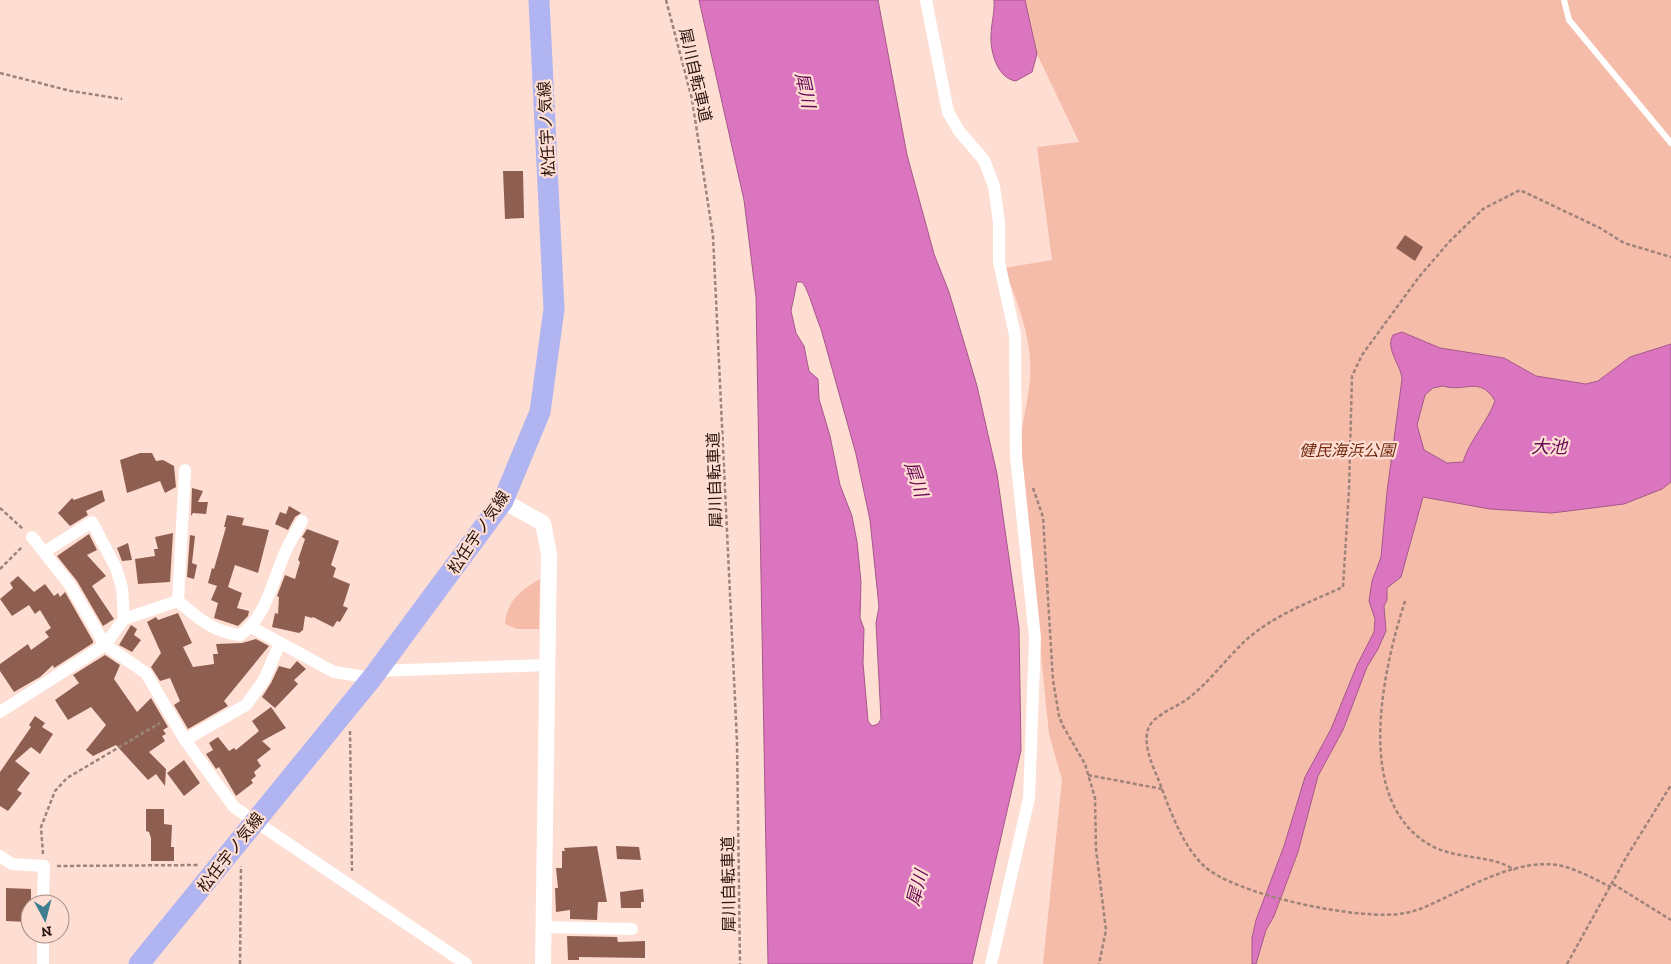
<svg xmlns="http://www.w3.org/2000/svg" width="1671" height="964" viewBox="0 0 1671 964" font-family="'Zilla Slab','Noto Sans JP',serif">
<rect width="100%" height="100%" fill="#feddd2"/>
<g fill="#f5bca9">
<path d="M 1025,0 L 1671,0 L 1671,964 L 1043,964 L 1062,780 L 1049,734 L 1020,448 C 1021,425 1028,403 1030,380 C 1033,340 1018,304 1004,268 L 1052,260 L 1037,147 L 1079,142 L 1037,54 Z"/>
<path d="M 540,579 L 539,629 L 517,629 L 505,624 C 506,603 521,589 540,579 Z"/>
</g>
<g fill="#dc75bf" stroke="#a6588a" fill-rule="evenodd">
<path d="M 699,0 L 878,0 L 907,155 L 934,254 L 949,292 L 977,386 L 997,474 L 1019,628 L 1021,750 L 972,964 L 768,964 L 756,297 L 744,200 ZM 797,282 L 802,282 C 808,288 816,318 821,329 L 856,454 L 870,520 L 879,607 L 876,623 L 881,719 L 878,724 L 872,726 L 868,721 L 863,663 L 864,629 L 860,618 L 861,582 L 857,542 L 852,516 L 840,485 L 830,436 L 819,399 L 818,379 L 809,371 L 804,346 L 796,333 L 791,311 Z"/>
<path d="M 994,0 L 1025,0 L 1037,54 L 1032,72 L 1016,81 C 998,79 990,52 991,36 C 991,24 995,12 994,0 Z"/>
<path d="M 1402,332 L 1440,348 L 1504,358 L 1536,376 L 1586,384 L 1598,381 L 1630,357 L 1671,344 L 1671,482 L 1662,489 L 1624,504 L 1552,513 L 1490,509 L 1423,497 L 1401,577 L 1387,588 L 1387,600 L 1384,606 L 1386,631 L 1378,649 L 1367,667 L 1343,730 L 1318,776 L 1298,852 L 1274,916 L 1266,930 L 1256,964 L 1252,964 L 1252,938 L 1256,920 L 1284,846 L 1305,777 L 1331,729 L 1357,665 L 1374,632 L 1375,619 L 1369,601 L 1372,581 L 1381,557 L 1387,492 L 1402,379 C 1401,365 1385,349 1393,335 ZM 1443,386 C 1465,393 1480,375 1495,401 C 1487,423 1470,439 1463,462 L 1447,463 L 1424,450 L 1417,425 L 1425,395 L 1433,388 Z"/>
</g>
<g fill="#8e5f50">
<polygon points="503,171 523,171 524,218 505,219"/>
<polygon points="1405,235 1423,247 1415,261 1396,248"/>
<polygon points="140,453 152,453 156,461 163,460 174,466 176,487 165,493 160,481 127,493 120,460"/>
<polygon points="192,488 203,491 198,502 208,502 206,514 193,513 191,516"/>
<polygon points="102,490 105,501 86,511 88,515 70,526 58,513 72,498 74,500"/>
<polygon points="289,506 301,513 295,517 288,530 275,524 280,512 286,514"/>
<polygon points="227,515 244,518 242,525 269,530 258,573 235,565 228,587 242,593 237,608 249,611 248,616 238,626 214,618 218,603 211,600 217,586 208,583 212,568 214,569 226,527 224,527"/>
<polygon points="307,529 339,541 331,565 336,568 333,577 350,584 343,606 348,608 340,622 337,621 333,627 313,617 312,618 305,616 303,630 299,633 272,627 275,613 278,614 279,597 277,596 285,575 295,579 300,562 298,560 305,539 302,537"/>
<polygon points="173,533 170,582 138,584 135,559 155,556 154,549 158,549 155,537"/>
<polygon points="89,534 97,550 87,555 106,576 92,586 114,619 103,626 77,581 57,556"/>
<polygon points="190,535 195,536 192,563 197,565 194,579 187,577"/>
<polygon points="128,543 132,560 122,561 117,548"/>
<polygon points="18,576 34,592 45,584 54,596 58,593 60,597 65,592 93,641 93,643 54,668 53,665 40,677 14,692 0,671 0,664 28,644 31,650 49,637 45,632 51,628 40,610 35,614 29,605 12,616 0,599 13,588 10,583"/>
<polygon points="178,613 192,643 183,647 193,667 214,664 213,654 218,654 216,644 242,643 256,639 269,646 224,701 228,706 188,729 174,705 180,701 170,678 160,681 151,667 161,653 147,622 156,617 158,620"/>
<polygon points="131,625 137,629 134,635 141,640 132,652 119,645"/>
<polygon points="105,655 120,665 114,679 137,712 151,698 168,727 163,730 166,734 162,736 165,741 149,752 166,769 165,786 156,774 148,780 116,745 93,756 86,750 106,725 91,707 68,720 55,700 79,683 73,675"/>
<polygon points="297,661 306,669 294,680 298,684 275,708 262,697 271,683 279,666 290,669"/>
<polygon points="271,707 286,728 262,741 271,749 257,760 261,766 254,772 256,776 251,780 253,783 236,796 219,767 216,769 206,754 213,750 209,743 218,737 229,751 234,748 236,750 259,731 252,721"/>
<polygon points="35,716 45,723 42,727 53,734 40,754 31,747 15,761 30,773 17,790 22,793 8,811 0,806 0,772 31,727 29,725"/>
<polygon points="184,760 200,783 184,796 167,773"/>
<polygon points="146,809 164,809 164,824 172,825 171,847 174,847 174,861 151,861 151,838 149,832 146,831"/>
<polygon points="597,846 607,902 598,902 597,920 570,919 570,910 556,912 555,888 558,888 556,868 562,868 562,851 565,851 564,848"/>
<polygon points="616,846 639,847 641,860 617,859"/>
<polygon points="6,888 31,889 31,904 30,913 27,913 27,922 6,921"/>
<polygon points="643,889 644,902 641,902 641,908 621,908 620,892"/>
<polygon points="567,936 617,937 618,942 645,941 645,958 579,957 579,960 568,960"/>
</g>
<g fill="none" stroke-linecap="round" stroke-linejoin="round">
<g stroke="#9e837a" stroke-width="2.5" stroke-dasharray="4 2.5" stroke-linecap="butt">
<polyline points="666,0 692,99 713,236 737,742 740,964"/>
<polyline points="0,73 71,91 122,99"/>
<polyline points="1033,488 1043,517 1053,680 1059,716 1063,726 1085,764 1095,798 1096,849 1106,930 1099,964"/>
<polyline points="0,508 23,529"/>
<polyline points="0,569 23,546"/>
<path d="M 1405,601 C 1383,670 1352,803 1432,846 C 1458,860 1490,854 1515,870"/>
<polyline points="350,731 352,871"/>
<polyline points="1088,775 1162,789"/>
<polyline points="43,854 41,827 55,791 67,778 160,723"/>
<polyline points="57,866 199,865"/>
<polyline points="1613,884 1671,920"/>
<path d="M 1611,887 C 1596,880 1579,870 1562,866 C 1527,858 1486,878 1455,893 C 1439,900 1423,910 1405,913 C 1364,922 1233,895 1203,865 C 1181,843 1170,810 1159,781 C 1151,762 1136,731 1158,717 C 1168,709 1180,705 1190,697 C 1210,681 1226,659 1245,641 C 1272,616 1310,602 1343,587 L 1349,490 L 1352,376 L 1362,355 L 1419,277 L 1449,242 L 1483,209 L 1520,190 L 1600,228 L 1624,243 L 1671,257"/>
<polyline points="240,964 241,866"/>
<polyline points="1567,964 1627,856 1671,785"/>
</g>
<polyline stroke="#fff" stroke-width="6" points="1564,0 1569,20 1671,143"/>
<g stroke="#fff" stroke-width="12">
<polyline points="926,0 948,112 959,131 984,160 994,186 999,223 999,262 1015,335 1016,456 1035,638 1029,798 991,964"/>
<path d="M 32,537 L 70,585 L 105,645 L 124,619 L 178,601 C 198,618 213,632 240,635 C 266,617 272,583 284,555 C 289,543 296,532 302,521"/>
<polyline points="44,552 92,522 116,568 122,588 124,619"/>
<polyline points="178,601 185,470"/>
<polyline points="251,627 334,672 372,678"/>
<polyline points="377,671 547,665"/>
<polyline points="0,712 105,645 146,673 185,740 234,807 466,964"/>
<polyline points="185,740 246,705 264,680 280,643"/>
<polyline points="0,856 12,864 44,866 43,904"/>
<polyline points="543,927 632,929"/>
<polyline points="43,934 43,964"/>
</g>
<polyline stroke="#fff" stroke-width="16" points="503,501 543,523 549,554 543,964"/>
<polyline stroke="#b0b4f1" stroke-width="21" points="139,964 372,678 466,551 503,501 540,412 554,309 539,0"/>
</g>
<g text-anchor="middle" stroke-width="4.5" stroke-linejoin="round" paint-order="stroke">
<g font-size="16" fill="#27140e" stroke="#feddd2">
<text transform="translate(696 75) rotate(77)" y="6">犀川自転車道</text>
<text transform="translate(546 129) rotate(-93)" y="6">松任宇ノ気線</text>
<text transform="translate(714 480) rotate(-92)" y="6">犀川自転車道</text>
<text transform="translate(478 532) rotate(-56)" y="6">松任宇ノ気線</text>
<text transform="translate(230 852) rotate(-52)" y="6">松任宇ノ気線</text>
<text transform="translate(728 884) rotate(-91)" y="6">犀川自転車道</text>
</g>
<g font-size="16" font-style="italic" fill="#752b10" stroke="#feddd2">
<text x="1347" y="456">健民海浜公園</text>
</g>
<g font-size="18" font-style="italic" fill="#6a0956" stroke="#feddd2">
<text transform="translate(805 90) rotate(78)" y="6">犀川</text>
<text x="1549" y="453">大池</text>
<text transform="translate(916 479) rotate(71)" y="6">犀川</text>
<text transform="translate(917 888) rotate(-75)" y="6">犀川</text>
</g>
</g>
<g transform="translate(45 919) rotate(173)"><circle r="24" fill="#feddd2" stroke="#a88d84"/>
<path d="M0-4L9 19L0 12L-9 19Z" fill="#3d7e91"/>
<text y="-8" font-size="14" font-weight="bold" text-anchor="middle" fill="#27140e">N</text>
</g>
</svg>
